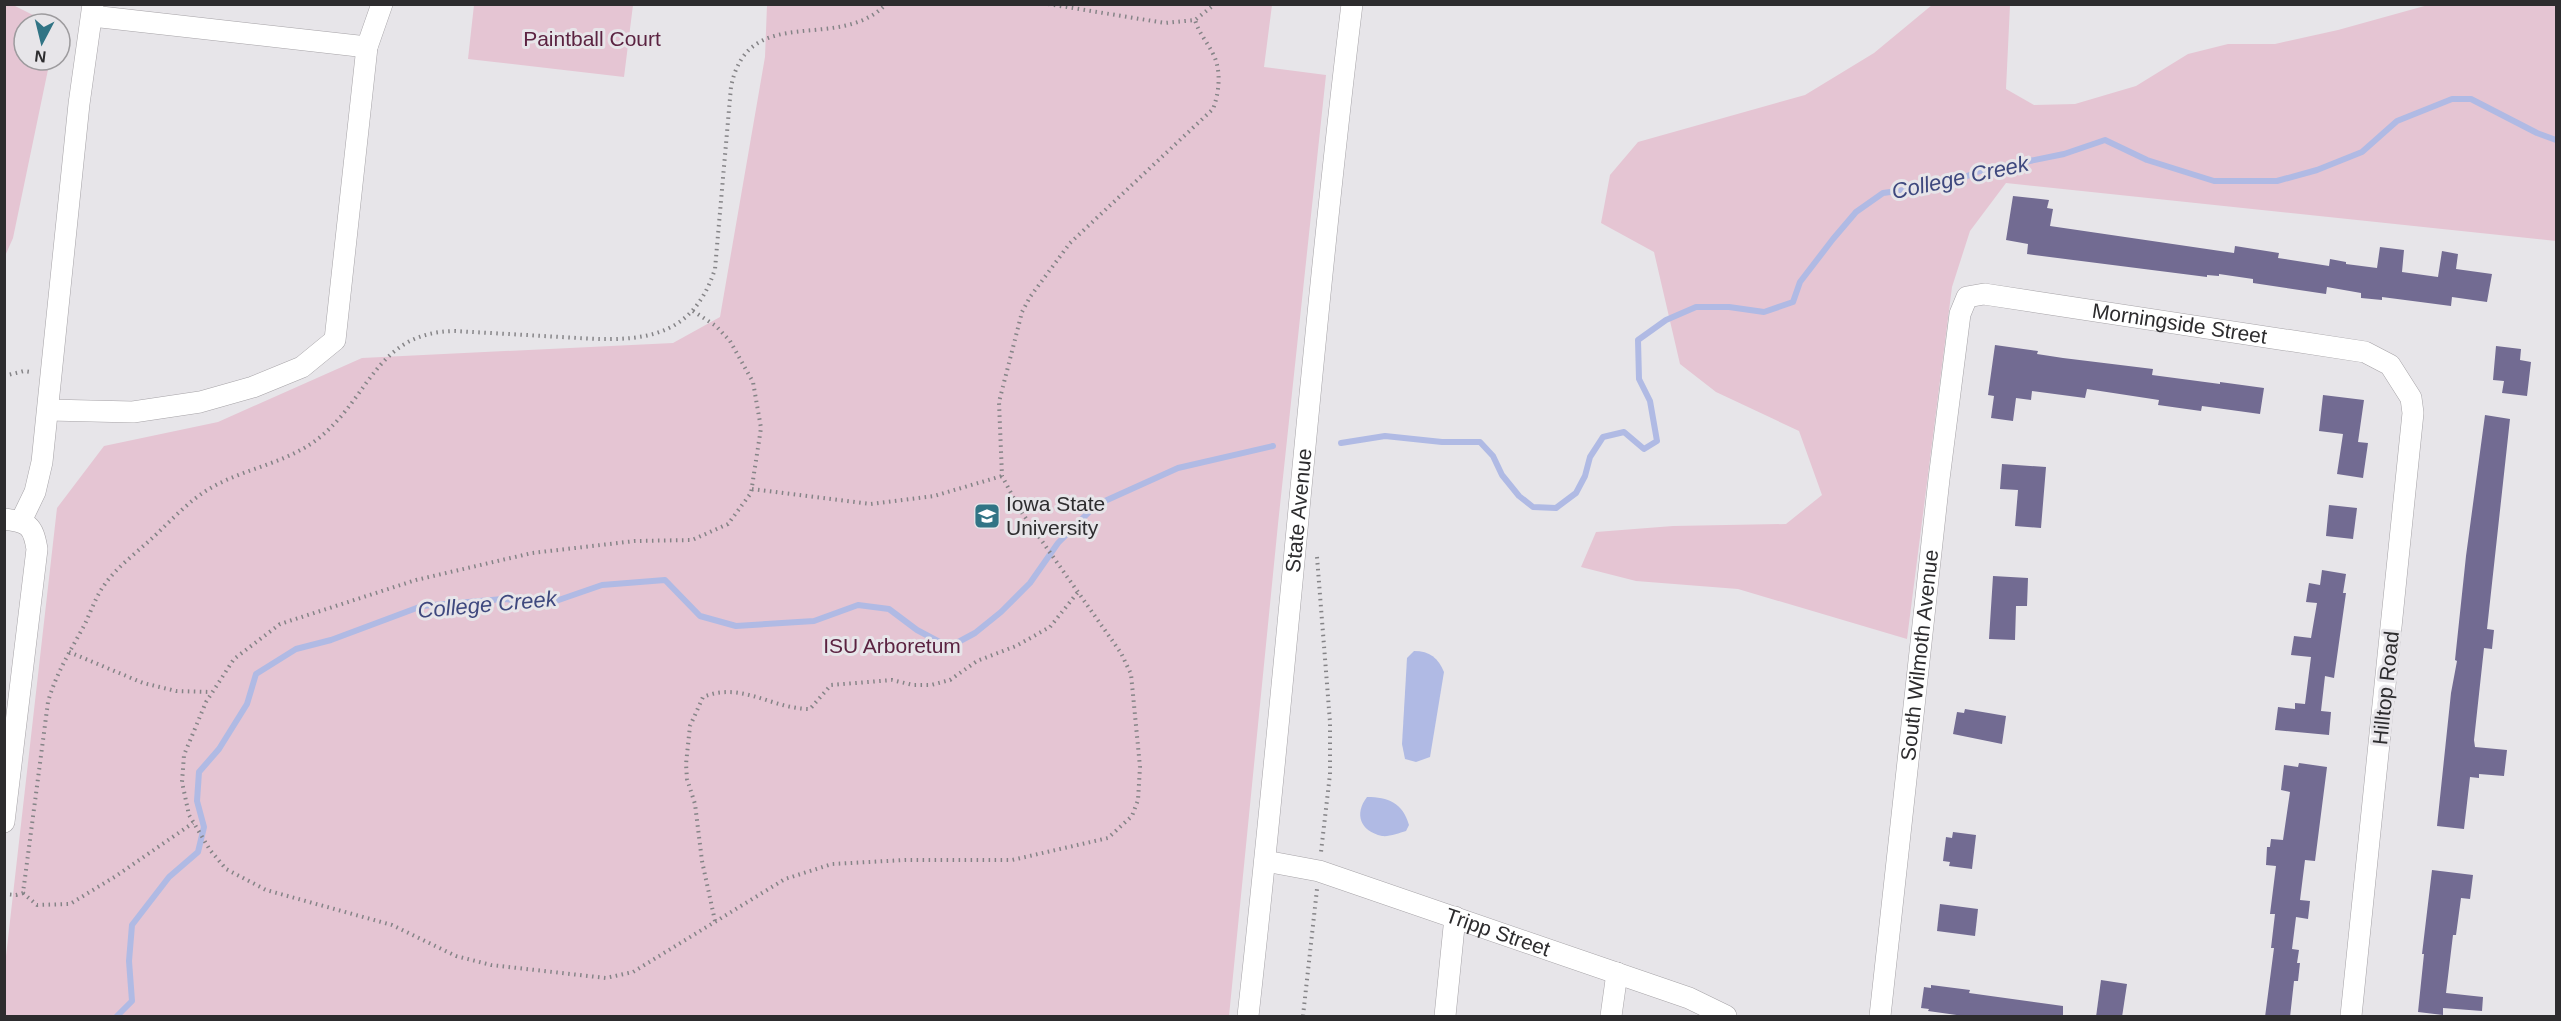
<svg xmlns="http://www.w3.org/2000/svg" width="2561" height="1021" viewBox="0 0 2561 1021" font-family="Helvetica,sans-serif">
<rect width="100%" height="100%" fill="#e7e5e9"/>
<g fill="#e5c5d3">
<polygon points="13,5 51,24 24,24 24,60 50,60 13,238 5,256 4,5"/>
<polygon points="474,5 633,5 624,77 468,59"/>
<polygon points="767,5 1272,5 1264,67 1326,75 1278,524 1229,1016 5,1016 5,965 57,508 104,446 218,422 362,358 673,343 720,317 765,57"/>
<polygon points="1932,5 2010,5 2006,89 2034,105 2075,104 2136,86 2188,54 2228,44 2275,44 2338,30 2428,5 2556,5 2556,241 2006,183 1970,231 1952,287 1907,639 1738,589 1636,581 1581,567 1596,532 1673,526 1786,524 1822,495 1799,431 1716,392 1680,364 1654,252 1601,223 1610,175 1638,142 1805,95 1874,53"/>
</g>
<g fill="#b0bae4">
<path d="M 1414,651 C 1430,651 1438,658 1444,672 L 1430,757 L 1416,762 L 1405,759 L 1402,744 L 1407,658 Z"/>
<path d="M 1367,797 C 1388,797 1403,803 1409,825 L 1406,831 C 1399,833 1389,837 1382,836 C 1360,831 1354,814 1367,797 Z"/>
</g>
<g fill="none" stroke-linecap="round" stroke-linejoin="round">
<g stroke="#b0bae4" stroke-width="6">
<polyline points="1341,443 1385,436 1442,442 1480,442 1493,456 1502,475 1519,496 1533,507 1556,508 1576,493 1585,476 1590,457 1603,437 1624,432 1644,449 1657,441 1650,401 1639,379 1638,340 1666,320 1696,307 1729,307 1764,312 1793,302 1800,282 1833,239 1856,212 1883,193 1912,189 1929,182 1957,180 1980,171 2064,154 2105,140 2147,160 2214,181 2277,181 2317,170 2362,152 2397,121 2452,99 2471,99 2537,133 2556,140"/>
<polyline points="117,1016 132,1001 129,961 132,925 169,877 198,852 204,827 197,801 199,772 219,749 247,704 256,674 296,649 331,640 422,606 503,599 550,603 602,585 665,580 700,616 736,626 814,621 858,605 889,609 917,630 949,647 975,633 1001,612 1030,583 1058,543 1096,505 1178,468 1273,446"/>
</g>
</g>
<g fill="#726b92">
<polygon points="2013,196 2049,200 2047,208 2053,209 2050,226 2234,253 2235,246 2279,253 2278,258 2329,266 2330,259 2346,262 2346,264 2377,268 2380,247 2404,250 2402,272 2438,277 2442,251 2458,254 2456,269 2492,274 2487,302 2452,297 2451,306 2382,297 2382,300 2361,298 2361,293 2327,287 2326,294 2253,283 2253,279 2219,274 2219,276 2207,275 2207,277 2027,254 2028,244 2006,240"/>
<polygon points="1995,345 2038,351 2037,354 2063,358 2153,369 2152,375 2220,384 2220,382 2264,388 2260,414 2202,406 2201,411 2158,405 2159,400 2087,389 2085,398 2032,391 2031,400 2016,398 2013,421 1991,418 1994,396 1988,395"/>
<polygon points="2496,346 2521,349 2520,360 2531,362 2527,396 2502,393 2504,381 2493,380"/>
<polygon points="2323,395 2364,400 2358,442 2368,443 2363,478 2337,474 2343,434 2319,431"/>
<polygon points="2485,415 2510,419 2487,629 2494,630 2492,649 2484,648 2474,740 2475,747 2507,750 2504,776 2479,774 2479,778 2470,777 2464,829 2437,826 2451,693 2457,661 2455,660 2466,556"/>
<polygon points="2002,464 2046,467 2041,528 2015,526 2018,490 2000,489"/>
<polygon points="2329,505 2357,508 2353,539 2326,536"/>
<polygon points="2322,570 2346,574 2343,593 2346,593 2334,678 2325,676 2321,711 2331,712 2329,735 2275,730 2278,707 2295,709 2295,703 2305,704 2311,657 2291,655 2294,636 2311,638 2317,603 2306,602 2309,583 2320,585"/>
<polygon points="1993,576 2028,578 2027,606 2016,606 2015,640 1989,639"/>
<polygon points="1965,709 2006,716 2002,744 1953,734 1957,712 1964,713"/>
<polygon points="2299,763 2327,767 2315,861 2305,860 2300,900 2310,901 2308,919 2296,917 2292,949 2299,950 2297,963 2300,963 2298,981 2294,981 2290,1017 2265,1017 2274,948 2271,948 2275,914 2270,914 2276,866 2266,865 2267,847 2270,847 2271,839 2283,840 2290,792 2281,790 2284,765 2298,767"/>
<polygon points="1953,832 1976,835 1972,869 1949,866 1950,862 1943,861 1946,837 1952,838"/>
<polygon points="2432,870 2473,875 2470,899 2461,898 2456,935 2453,935 2446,993 2483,997 2482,1011 2443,1008 2443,1015 2418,1012 2424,954 2422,954"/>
<polygon points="1940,904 1978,909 1975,936 1937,931"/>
<polygon points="2101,980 2127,984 2122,1017 2096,1017"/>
<polygon points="1931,985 1970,990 1969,993 2063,1006 2063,1017 1971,1017 1928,1011 1929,1009 1921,1008 1924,987 1931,988"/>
</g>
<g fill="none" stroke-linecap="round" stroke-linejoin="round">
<defs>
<g id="minor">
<polyline points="92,16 367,47"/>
<polyline points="49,410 133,412 200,402 253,387 302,367 335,340 367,47 382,4"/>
<path d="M 4,519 C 28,522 33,525 37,549 L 4,822"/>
<polyline points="21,521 35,492 42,462 79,104 93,4"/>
<path id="s1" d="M 1265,861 L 1319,871 L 1689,998 L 1726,1016"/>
<path id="s2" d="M 1248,1016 C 1286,679 1311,341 1352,4"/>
<polyline points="1445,1016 1455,917"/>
<polyline points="1611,1016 1617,973"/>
<path id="s3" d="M 1880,1016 L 1939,479 L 1960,314 L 1967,297 L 1984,294 L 2365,352 L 2390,365 L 2411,398 L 2413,413 L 2351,1016"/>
</g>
</defs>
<use href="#minor" stroke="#a6a3a7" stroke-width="22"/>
<g stroke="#858487" stroke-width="4" stroke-dasharray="1.5 4.5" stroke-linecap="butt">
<polyline points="1048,4 1165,23 1195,20 1215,4"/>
<path d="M 693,311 L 716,326 L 730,341 L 753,382 L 761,428 L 751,493 L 728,524 L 692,540 L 635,541 L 532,553 L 416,580 L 280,624 L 234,659 L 206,702 L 184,755 L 182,782 L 189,815 L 210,850 L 226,869 L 266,890 L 392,925 L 456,956 L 491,965 L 606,978 L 633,972 L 785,879 L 832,864 L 905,860 L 1012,860 L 1108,838 L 1132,816 L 1138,800 L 1140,767 L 1131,674 L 1121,653 L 1020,510 L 1002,476 L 999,402 L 1022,312 L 1030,297 L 1070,243 L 1213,109 C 1219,93 1221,74 1215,58 C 1209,44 1199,34 1195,20"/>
<polyline points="4,376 24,371 31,372"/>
<polyline points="752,489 871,504 934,496 1002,476"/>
<polyline points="1317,557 1330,722 1330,774 1321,852"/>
<polyline points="69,652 143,683 176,691 211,692"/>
<polyline points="23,893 37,905 70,904 116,876 193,823"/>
<path d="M 4,894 L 16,895 L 23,893 L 48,702 C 56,673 71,650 85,624 C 91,611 96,596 105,584 C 117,567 135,554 150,540 C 169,523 187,502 209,489 C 244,468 286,464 319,438 C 371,396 376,332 455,331 C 490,333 526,335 561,337 C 629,341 690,347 715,269 L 731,87 C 748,0 839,54 886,4"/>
<path d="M 715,921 L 702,861 L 695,804 L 687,779 L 686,764 L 690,726 L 703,697 C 742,681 771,709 810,709 L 831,685 L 892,680 L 913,685 L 931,685 L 950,680 L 977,661 L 1016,646 L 1050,627 L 1078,592"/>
<polyline points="1303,1016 1317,889"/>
</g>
<use href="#minor" stroke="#fff" stroke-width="21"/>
</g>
<defs>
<symbol id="university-square" viewBox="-11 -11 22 22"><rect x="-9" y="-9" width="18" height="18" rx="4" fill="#317485" stroke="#e7e5e9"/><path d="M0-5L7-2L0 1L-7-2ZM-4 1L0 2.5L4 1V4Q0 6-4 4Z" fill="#fff"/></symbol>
</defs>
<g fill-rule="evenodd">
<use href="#university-square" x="972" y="501" width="30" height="30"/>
</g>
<g text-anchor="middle" stroke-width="6" stroke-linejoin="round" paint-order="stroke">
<g font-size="21" fill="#5b2341" stroke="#e7e5e9">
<text x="592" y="46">Paintball Court</text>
<text x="892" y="653">ISU Arboretum</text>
</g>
<g font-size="21" fill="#2d2c2e" stroke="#e7e5e9">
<text dy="7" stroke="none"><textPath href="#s3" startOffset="940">Morningside Street</textPath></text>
<text dy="7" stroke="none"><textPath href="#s2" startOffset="508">State Avenue</textPath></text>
<text dy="7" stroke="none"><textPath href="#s3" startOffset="363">South Wilmoth Avenue</textPath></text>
<text transform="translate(2386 688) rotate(-84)" y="7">Hilltop Road</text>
<text dy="7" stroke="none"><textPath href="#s1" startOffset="244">Tripp Street</textPath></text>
</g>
<g font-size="21" fill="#2d2c2e" stroke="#e7e5e9" text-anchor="start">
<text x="1006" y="511">Iowa State<tspan x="1006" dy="24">University</tspan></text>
</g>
<g font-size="22" font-style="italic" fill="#3e487e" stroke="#e7e5e9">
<text transform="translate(1960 177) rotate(-12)" y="8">College Creek</text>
<text transform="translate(487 604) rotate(-5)" y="8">College Creek</text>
</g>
</g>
<rect width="2561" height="1021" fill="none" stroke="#2d2c2e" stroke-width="12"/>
<g transform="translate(42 42) rotate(187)"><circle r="28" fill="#e7e5e9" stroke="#9d9b9e" stroke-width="1.5"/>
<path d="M0-4.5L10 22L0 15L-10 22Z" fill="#317485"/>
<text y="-9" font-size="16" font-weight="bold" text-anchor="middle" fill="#2d2c2e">N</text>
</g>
</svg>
